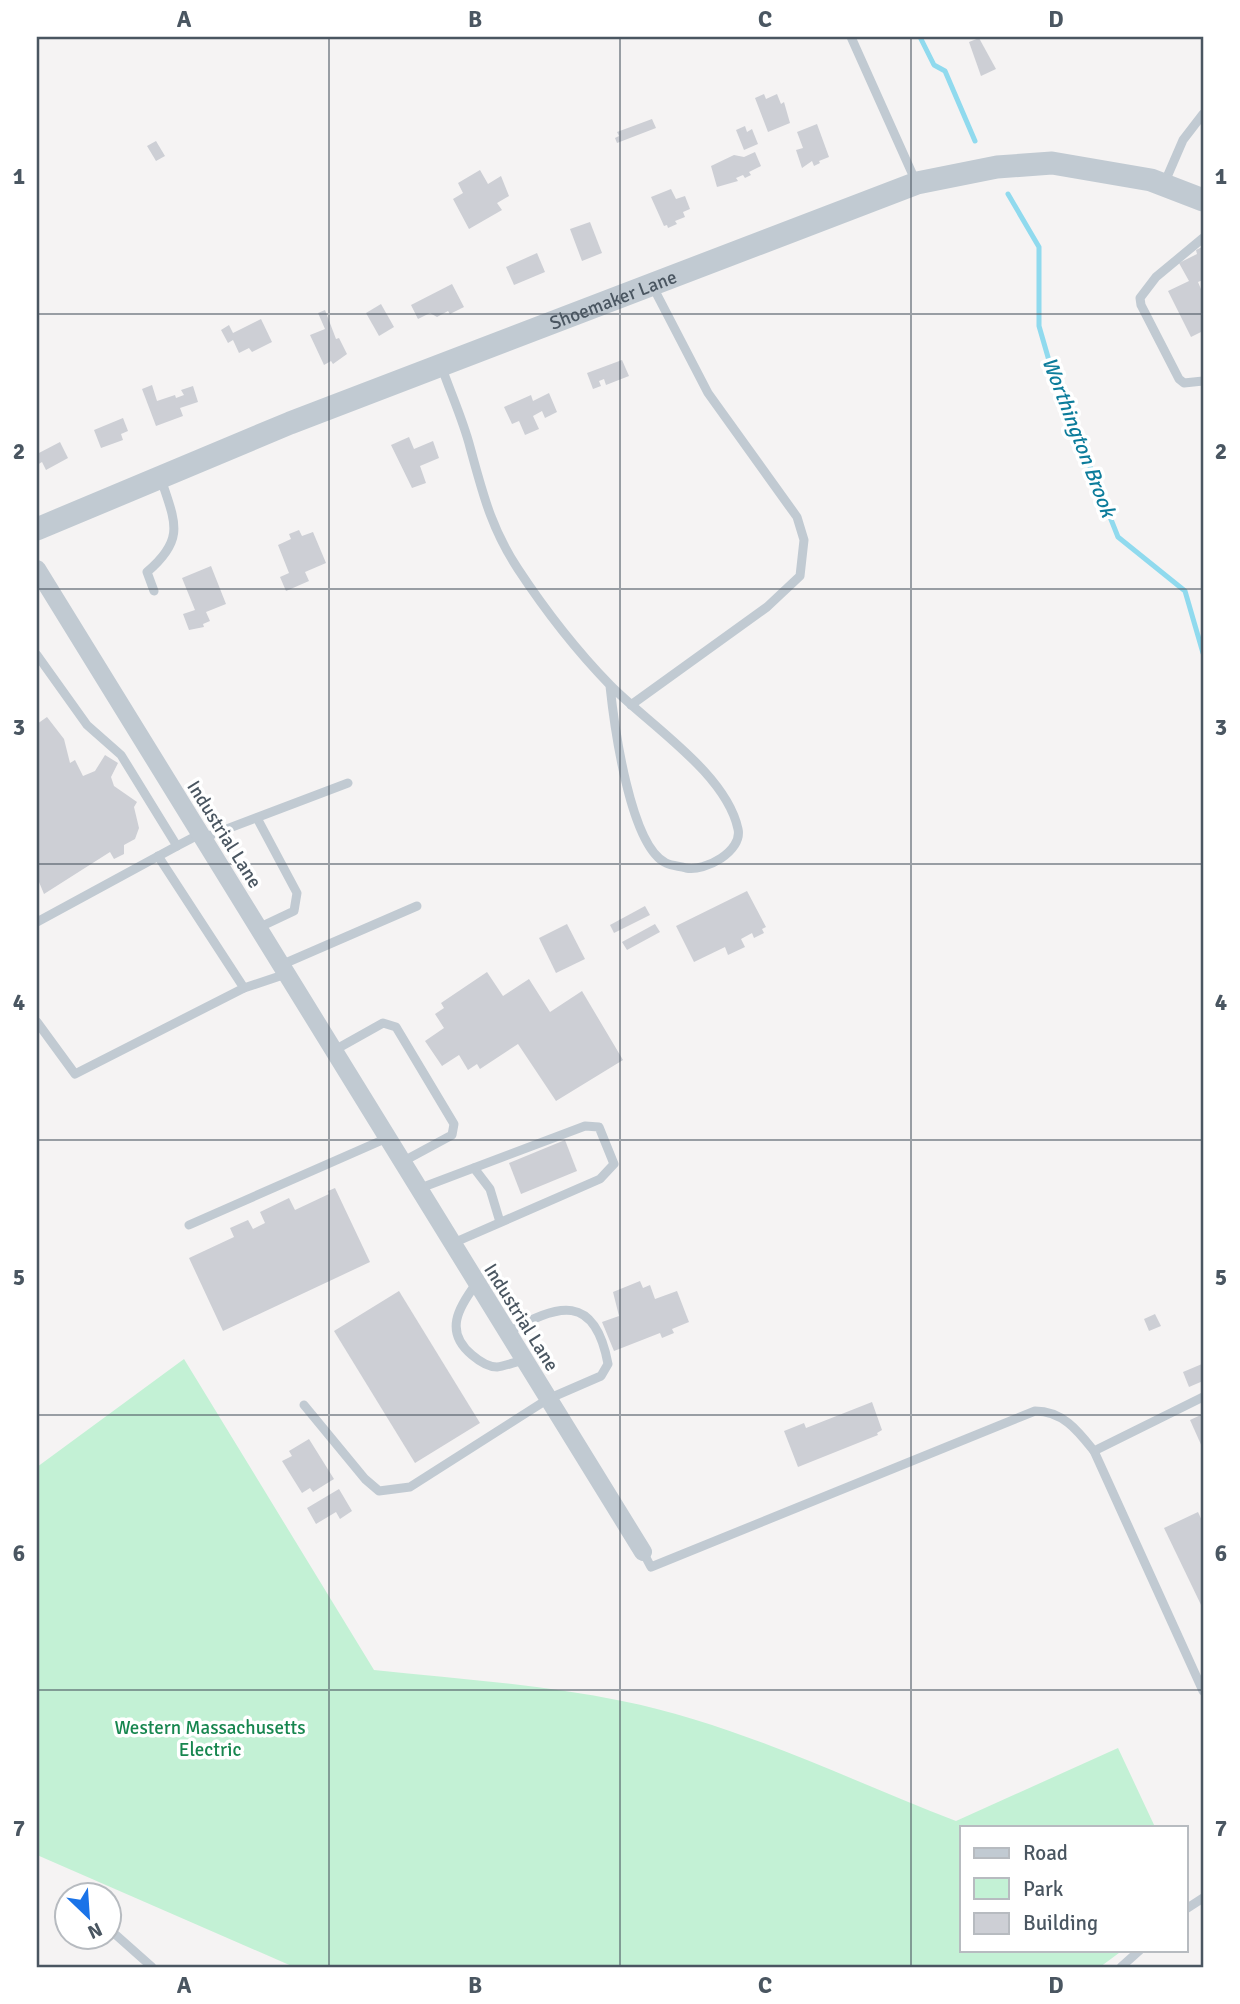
<svg xmlns="http://www.w3.org/2000/svg" width="1240" height="2004" viewBox="0 0 1240 2004" font-family="Signika,sans-serif">
<rect width="100%" height="100%" fill="#f5f3f3"/>
<path fill="#c3f1d5" d="M 184,1359 L 374,1670 C 457,1679 540,1684 622,1701 C 737,1724 847,1779 956,1821 L 1118,1748 L 1155,1827 L 962,1827 L 962,1950 L 1123,1950 L 1100,1967 L 294,1967 L 37,1855 L 37,1467 Z"/>
<g fill="none" stroke-linecap="round" stroke-linejoin="round">
<g stroke="#90daee" stroke-width="5">
<polyline points="920,37 934,65 945,71 975,141"/>
<polyline points="1008,194 1039,247 1039,326 1052,371 1118,537 1185,591 1203,653"/>
</g>
</g>
<g fill="#cdcfd5">
<polygon points="979,38 996,69 981,76 969,42"/>
<polygon points="764,94 766,99 777,94 781,104 784,102 790,123 768,132 755,98"/>
<polygon points="652,119 656,128 617,143 615,138 619,136 617,132"/>
<polygon points="817,124 829,157 819,161 820,163 814,166 812,161 802,168 796,150 803,148 797,132"/>
<polygon points="745,126 747,132 752,129 758,144 744,150 736,130"/>
<polygon points="156,141 165,156 156,161 147,146"/>
<polygon points="755,152 761,166 749,172 751,175 745,178 743,175 736,178 738,181 717,187 711,166 734,155 744,157"/>
<polygon points="480,170 488,184 501,176 509,196 497,203 502,210 469,229 453,199 463,193 458,183"/>
<polygon points="671,189 676,199 685,196 690,209 683,212 685,217 675,221 677,224 668,228 667,225 664,226 651,197"/>
<polygon points="590,222 602,253 582,261 570,229"/>
<polygon points="1202,247 1203,280 1198,282 1203,294 1203,331 1191,337 1168,291 1189,281 1179,263 1197,254 1196,250"/>
<polygon points="537,253 545,272 514,285 506,267"/>
<polygon points="452,284 464,307 450,314 448,311 437,317 430,313 418,319 411,305"/>
<polygon points="381,304 394,327 379,336 366,313"/>
<polygon points="325,310 336,339 339,338 347,354 333,364 331,361 324,365 310,335 325,329 318,313"/>
<polygon points="261,319 272,342 252,352 249,348 239,353 233,340 228,343 221,330 229,325 233,333"/>
<polygon points="622,360 629,376 606,385 604,379 599,381 601,386 593,389 587,373"/>
<polygon points="152,385 157,401 175,395 176,398 184,395 181,390 193,386 198,402 180,408 183,416 156,426 142,389"/>
<polygon points="549,393 557,412 545,418 542,411 533,416 539,429 525,435 519,421 512,424 504,407 531,395 533,401"/>
<polygon points="123,418 128,431 121,434 123,440 101,448 94,430"/>
<polygon points="409,437 414,449 433,441 439,458 420,466 426,483 412,488 391,445"/>
<polygon points="60,442 68,458 46,470 42,462 37,465 37,454"/>
<polygon points="299,530 302,536 313,532 326,563 305,572 309,581 286,591 280,577 289,573 278,545 291,539 289,534"/>
<polygon points="211,566 226,604 206,612 210,621 203,624 204,627 189,630 183,614 195,610 182,578"/>
<polygon points="47,717 64,739 70,763 75,760 83,776 95,771 105,755 118,763 111,777 114,786 137,802 134,807 139,828 135,839 124,845 124,854 114,859 110,852 44,894 39,882 37,883 37,724"/>
<polygon points="747,891 766,927 762,929 764,933 754,938 752,933 741,939 745,947 728,955 725,947 694,962 676,926"/>
<polygon points="645,906 650,915 614,933 610,925"/>
<polygon points="567,924 585,959 556,973 539,938"/>
<polygon points="655,924 660,932 627,950 622,942"/>
<polygon points="487,972 503,996 529,979 550,1012 582,991 623,1060 556,1101 518,1044 480,1069 477,1064 468,1070 459,1055 442,1066 425,1041 444,1028 435,1014 444,1008 441,1003"/>
<polygon points="565,1140 577,1171 521,1194 509,1163"/>
<polygon points="335,1188 370,1262 223,1331 189,1258 234,1237 230,1228 248,1220 253,1229 265,1223 260,1212 289,1198 295,1210 329,1194 328,1191"/>
<polygon points="640,1281 643,1288 650,1285 655,1299 677,1291 689,1322 672,1329 674,1333 662,1338 660,1333 614,1351 602,1322 619,1316 613,1292"/>
<polygon points="399,1291 480,1423 415,1463 334,1331"/>
<polygon points="1155,1314 1161,1326 1149,1331 1144,1319"/>
<polygon points="1202,1364 1203,1381 1189,1387 1183,1372"/>
<polygon points="872,1402 882,1430 877,1433 878,1435 798,1467 784,1431 804,1423 806,1428"/>
<polygon points="1203,1414 1203,1449 1190,1420"/>
<polygon points="309,1439 334,1479 313,1492 310,1488 302,1493 282,1461 292,1456 289,1451"/>
<polygon points="339,1489 352,1511 340,1519 336,1512 316,1524 307,1508"/>
<polygon points="1198,1512 1203,1523 1203,1609 1164,1528"/>
</g>
<g fill="none" stroke-linecap="round" stroke-linejoin="round">
<g stroke="#c1cad2" stroke-width="9">
<polyline points="851,37 916,182"/>
<polyline points="1164,184 1183,140 1203,114"/>
<polyline points="1203,238 1156,277 1140,298 1141,305 1179,379 1184,383 1203,381"/>
<path d="M 442,368 C 451,394 463,420 470,447 C 483,494 491,528 518,569 C 545,610 576,650 610,685 C 648,724 726,773 738,829 C 743,851 705,872 686,868 C 680,866 672,866 666,863 C 630,846 614,724 610,686"/>
<path d="M 154,591 L 147,572 C 186,539 175,522 161,479"/>
<polyline points="37,655 87,725 121,755 177,846 200,834"/>
<polyline points="631,705 767,607 800,576 804,540 797,517 708,393 653,287"/>
<polyline points="257,818 297,893 294,911 258,928"/>
<polyline points="203,838 348,783"/>
<polyline points="158,856 244,988"/>
<polyline points="37,922 177,846"/>
<polyline points="281,965 417,906"/>
<polyline points="37,1022 75,1074 244,988 286,974"/>
<polyline points="333,1051 383,1023 396,1027 454,1124 452,1135 402,1162"/>
<polyline points="474,1168 490,1189 500,1222"/>
<polyline points="418,1189 585,1126 599,1127 614,1164 600,1179 451,1244"/>
<polyline points="189,1225 387,1138"/>
<path d="M 476,1284 C 458,1308 444,1332 472,1355 C 479,1361 488,1367 497,1367 C 505,1366 515,1362 524,1360"/>
<path d="M 304,1405 L 365,1479 L 379,1491 L 410,1487 L 548,1399 L 601,1376 L 608,1364 C 595,1293 558,1303 507,1333"/>
<polyline points="1094,1451 1203,1691"/>
<path d="M 643,1552 L 651,1567 L 1035,1411 C 1063,1411 1078,1431 1094,1451 L 1203,1397"/>
<polyline points="1186,1909 1203,1898"/>
<polyline points="116,1935 152,1967"/>
<polyline points="1121,1967 1140,1950"/>
</g>
<polyline stroke="#c1cad2" stroke-width="18" points="37,569 643,1552"/>
<path stroke="#c1cad2" stroke-width="23" id="s1" d="M 37,529 L 290,423 L 917,183 L 997,167 L 1052,163 L 1151,180 L 1203,200"/>
</g>
<path fill="none" stroke="#4a5661" stroke-width="2" stroke-opacity="0.55" d="M 329,37 L 329,1967M 620,37 L 620,1967M 911,37 L 911,1967M 37,314 L 1203,314M 37,589 L 1203,589M 37,864 L 1203,864M 37,1140 L 1203,1140M 37,1415 L 1203,1415M 37,1690 L 1203,1690"/>
<g text-anchor="middle" stroke-width="7" stroke-linejoin="round" paint-order="stroke">
<g font-size="19" fill="#4a5661" stroke="#fff">
<text dy="7" stroke="none"><textPath href="#s1" startOffset="620">Shoemaker Lane</textPath></text>
<text transform="translate(225 834) rotate(58)" y="7">Industrial Lane</text>
<text transform="translate(522 1317) rotate(58)" y="7">Industrial Lane</text>
</g>
<g font-size="19" fill="#17864f" stroke="#fff">
<text x="210" y="1734">Western Massachusetts<tspan x="210" dy="22">Electric</tspan></text>
</g>
<g font-size="21" font-style="italic" fill="#0c7c9b" stroke="#fff">
<text transform="translate(1079 437) rotate(69)" y="7">Worthington Brook</text>
</g>
</g>
<rect width="1240" height="2004" fill="none" stroke="#ffffff" stroke-width="77"/>
<rect x="960" y="1826" width="228" height="126" fill="#ffffff" stroke="#b7bbc0" stroke-width="2"/>
<rect x="974" y="1848" width="35" height="10" fill="#c1cad2" stroke="#b7bbc0" stroke-width="2"/>
<text x="1023" y="1860" font-size="21" fill="#4a5661">Road</text>
<rect x="974" y="1878" width="35" height="21" fill="#c3f1d5" stroke="#b7bbc0" stroke-width="2"/>
<text x="1023" y="1896" font-size="21" fill="#4a5661">Park</text>
<rect x="974" y="1913" width="35" height="21" fill="#cdcfd5" stroke="#b7bbc0" stroke-width="2"/>
<text x="1023" y="1930" font-size="21" fill="#4a5661">Building</text>
<g transform="translate(88 1916) rotate(155)"><circle r="33" fill="#ffffff" stroke="#b7bbc0" stroke-width="2"/>
<path d="M0-5L12 26L0 18L-12 26Z" fill="#1a73e8"/>
<text y="-10" font-size="19" font-weight="bold" text-anchor="middle" fill="#4a5661">N</text>
</g>
<rect x="38" y="38" width="1164" height="1928" fill="none" stroke="#4a5661" stroke-width="2.5"/>
<g font-size="23" text-anchor="middle" font-weight="bold" fill="#4a5661">
<text x="184" y="27">A</text>
<text x="475" y="27">B</text>
<text x="765" y="27">C</text>
<text x="1056" y="27">D</text>
<text x="19" y="184">1</text>
<text x="1221" y="184">1</text>
<text x="19" y="459">2</text>
<text x="1221" y="459">2</text>
<text x="19" y="735">3</text>
<text x="1221" y="735">3</text>
<text x="19" y="1010">4</text>
<text x="1221" y="1010">4</text>
<text x="19" y="1285">5</text>
<text x="1221" y="1285">5</text>
<text x="19" y="1561">6</text>
<text x="1221" y="1561">6</text>
<text x="19" y="1836">7</text>
<text x="1221" y="1836">7</text>
<text x="184" y="1993">A</text>
<text x="475" y="1993">B</text>
<text x="765" y="1993">C</text>
<text x="1056" y="1993">D</text>
</g>
</svg>
